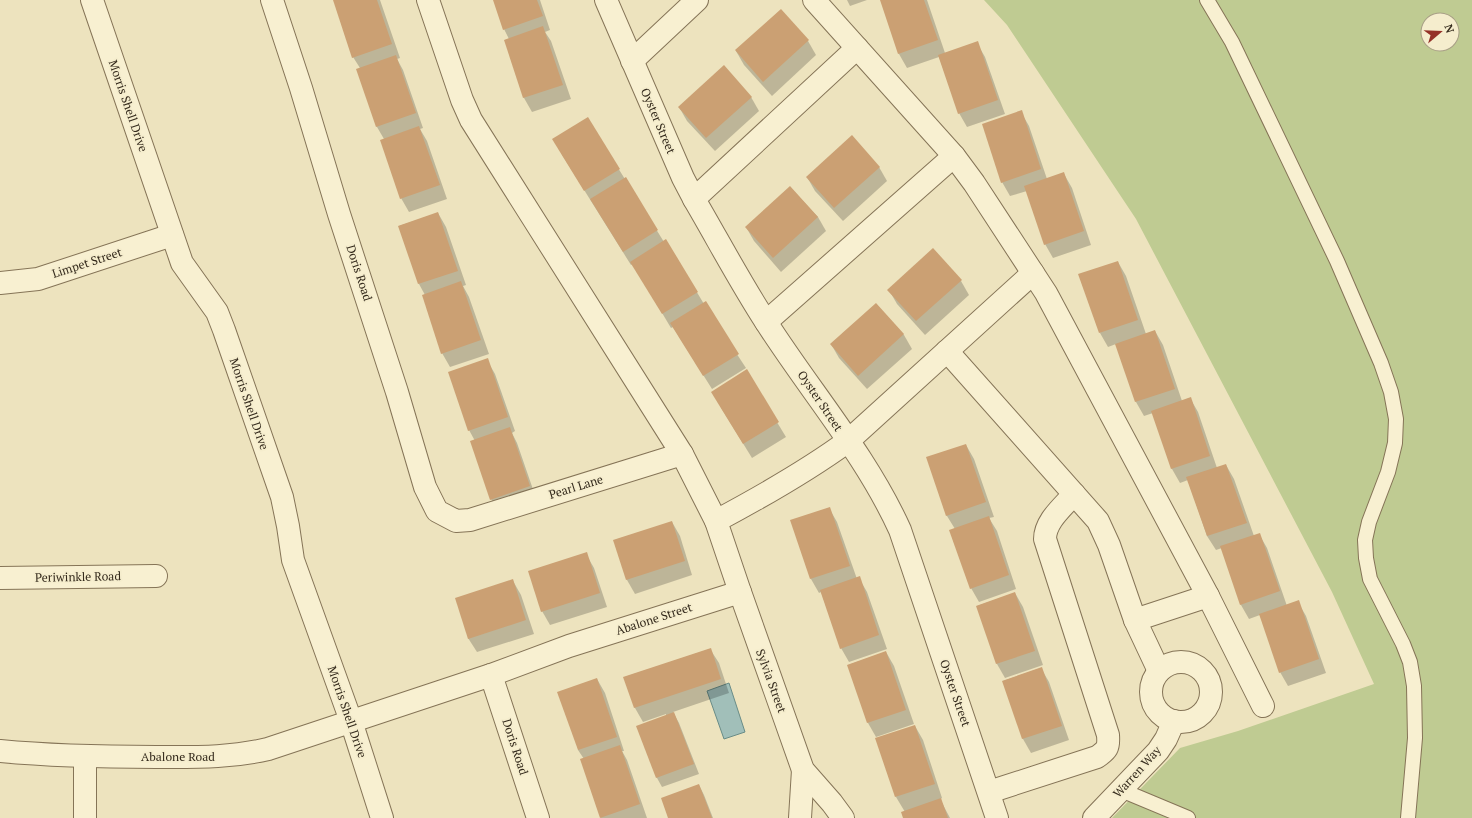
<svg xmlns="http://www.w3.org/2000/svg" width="1472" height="818" viewBox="0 0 1472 818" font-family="'PT Serif',serif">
<rect width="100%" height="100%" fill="#ede3be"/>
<path fill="#bfcb92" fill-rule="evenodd" d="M 984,0 L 1472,0 L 1472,818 L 1112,818 L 1180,748 L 1238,731 L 1374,684 L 1332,592 L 1136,219 L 1007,25 ZM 1428,20 L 1452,20 L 1452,44 L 1428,44 Z"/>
<polygon fill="#a1bfb9" stroke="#698c87" points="729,683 745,732 724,739 707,691"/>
<g fill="#0003">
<polygon points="334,0 380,0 400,58 397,59 403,70 423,128 420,129 427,141 447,199 409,212 401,198 384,139 377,127 360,68 353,57"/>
<polygon points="494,0 540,0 550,30 545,32 551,41 571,99 532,112 524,98 505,40 509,39 504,29"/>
<polygon points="847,0 867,0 850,6"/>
<polygon points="881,0 927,0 945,53 977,43 985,57 1005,114 967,127 959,113 939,57 907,68 899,54"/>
<polygon points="781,10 808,41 816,55 772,96 744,65 736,51"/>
<polygon points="751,97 759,111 715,151 687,121 679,107"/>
<polygon points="1021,112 1029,126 1047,179 1064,174 1072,188 1091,245 1053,258 1045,244 1027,191 1010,196 1002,182"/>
<polygon points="587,118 664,242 666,241 704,304 746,368 712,389 673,327 671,328 633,264 631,265 561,153"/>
<polygon points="879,167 887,181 843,221 815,191 807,177"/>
<polygon points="790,187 818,217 826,231 781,272 754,241 746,227"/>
<polygon points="438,213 446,227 466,285 463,286 469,297 489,354 450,367 442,353 425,295 419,284 399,226"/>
<polygon points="1118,262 1126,276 1146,334 1155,331 1163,345 1182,401 1190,398 1198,412 1217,468 1226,465 1234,479 1254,536 1259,534 1267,548 1287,606 1298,602 1306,616 1326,673 1288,686 1280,672 1260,615 1249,619 1241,605 1222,548 1216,550 1207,536 1188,480 1180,483 1172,469 1153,413 1144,416 1136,402 1116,344 1108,347 1100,333"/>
<polygon points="961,281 969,295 925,335 897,304 889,290"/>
<polygon points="876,304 904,335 912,349 867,389 839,358 831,344"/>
<polygon points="487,360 495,374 515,431 512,433 517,443 537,501 499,513 491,499 475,441 469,430"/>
<polygon points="746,371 786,437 752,458 720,406"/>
<polygon points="966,445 974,459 994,517 989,518 997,531 1016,589 979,602 971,588 955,529 947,516 928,458"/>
<polygon points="829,508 837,522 857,579 859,578 867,592 887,649 849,662 841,648 821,592 819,593 811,579 791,521"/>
<polygon points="672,522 680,536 692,575 635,594 627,580 615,540"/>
<polygon points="586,554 594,568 607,607 550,625 542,611"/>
<polygon points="513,581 521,595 534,634 477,652 468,638"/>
<polygon points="1015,593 1023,607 1043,665 1005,678 997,664 977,606"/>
<polygon points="710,649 719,663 729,693 673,712 679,723 699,774 662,787 657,778 638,727 666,716 666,714 643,722 635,708 625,677"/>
<polygon points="886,652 894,666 914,724 876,737 868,723 848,665"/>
<polygon points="1041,668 1049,682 1069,740 1031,753 1023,739 1003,681"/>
<polygon points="597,679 605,693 624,751 622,751 627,760 647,818 601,818 581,760 584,759 578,750"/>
<polygon points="915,726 923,740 942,798 940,799 950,818 904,818 905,812 896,797"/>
<polygon points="699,785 704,795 713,818 670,818"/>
</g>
<g fill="#cba073">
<polygon points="333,0 377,0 392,44 352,58"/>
<polygon points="493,0 537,0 543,16 503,30"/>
<polygon points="880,0 924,0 938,40 898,54"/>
<polygon points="781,9 809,40 763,82 735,50"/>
<polygon points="543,26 563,85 523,98 504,40"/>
<polygon points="978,41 998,100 958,114 938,55"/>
<polygon points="396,55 416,113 376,127 356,69"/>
<polygon points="724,65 752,97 706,138 678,107"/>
<polygon points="1022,110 1041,169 1001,183 982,124"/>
<polygon points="588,117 620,169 584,191 552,139"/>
<polygon points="419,126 440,185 400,199 380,140"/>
<polygon points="852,135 880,167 834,208 806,177"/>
<polygon points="1064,172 1084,231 1044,245 1024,186"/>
<polygon points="626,177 658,230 623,252 590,199"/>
<polygon points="790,186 818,217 773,258 745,227"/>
<polygon points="438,212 458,271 418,284 398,226"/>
<polygon points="666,239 698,292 662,314 630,262"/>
<polygon points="933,248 962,280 916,321 887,290"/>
<polygon points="1118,261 1138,320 1099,333 1078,274"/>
<polygon points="461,281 481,340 441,354 422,295"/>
<polygon points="706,301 739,354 703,376 670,323"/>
<polygon points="876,303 904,334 858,376 830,344"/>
<polygon points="1155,330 1175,389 1135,402 1115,344"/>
<polygon points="488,358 508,417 468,431 448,372"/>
<polygon points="747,369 779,422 743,444 711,392"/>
<polygon points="1191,397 1210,456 1171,469 1151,411"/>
<polygon points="510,427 530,486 490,500 470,441"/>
<polygon points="966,444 986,502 946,516 926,457"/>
<polygon points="1226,464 1247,523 1207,536 1186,477"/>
<polygon points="830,507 850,566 810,579 790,520"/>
<polygon points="989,516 1009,575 970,589 949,530"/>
<polygon points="672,521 685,561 626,580 613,540"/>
<polygon points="1260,533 1280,591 1240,605 1220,546"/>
<polygon points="587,552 600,593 541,612 528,571"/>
<polygon points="860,576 879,635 840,649 820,590"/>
<polygon points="513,579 526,620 468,639 455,598"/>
<polygon points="1015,592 1035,651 996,664 976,606"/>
<polygon points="1299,600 1319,659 1279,673 1259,614"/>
<polygon points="711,648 721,679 634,708 623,677"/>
<polygon points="886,651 906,710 867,723 847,665"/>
<polygon points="1042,667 1062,726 1022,739 1002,681"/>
<polygon points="597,678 617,737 578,750 557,692"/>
<polygon points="674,712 694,764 656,778 636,726"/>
<polygon points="915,725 935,784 895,797 875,738"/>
<polygon points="620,745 640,804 600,818 580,759"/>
<polygon points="699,784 712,818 668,818 661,798"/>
<polygon points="941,798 948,818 903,818 901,812"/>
</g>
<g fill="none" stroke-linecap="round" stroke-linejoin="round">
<defs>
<g id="lane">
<polyline points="1207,0 1232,42 1337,261 1381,363 1391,392 1396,419 1395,443 1388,472 1369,522 1365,540 1366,558 1370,579 1403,644 1410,662 1414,686 1415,738 1408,818"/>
<polyline points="1121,790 1188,818"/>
</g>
<g id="street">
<polyline points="92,0 182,263 217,312 224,330 282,497 288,526 293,560 351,721 382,818"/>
<polyline points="272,0 301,88 339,214 397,392 425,487 437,511 456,521 470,520 682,454"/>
<polyline points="428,0 462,100 471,120 682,454 716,521"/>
<path d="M 606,0 L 683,178 L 694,199 C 718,240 740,282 766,322 C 810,391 866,455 900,530 L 997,818"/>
<polyline points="814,0 954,156 974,183 1046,293 1208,596 1263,706"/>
<polyline points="632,61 697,0"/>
<polyline points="694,199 857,48"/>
<polyline points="0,283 38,279 172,235"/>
<polyline points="766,322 954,156"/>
<polyline points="947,351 1098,521 1109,545 1135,620 1159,671"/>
<polyline points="0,578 156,576"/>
<polyline points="740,592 803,770 832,803 843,818"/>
<polyline points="1135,620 1208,596"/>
<circle cx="1181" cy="692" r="30"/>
<polyline points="491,675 538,818"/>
<path d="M 0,751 C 52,756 103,757 156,757 C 194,757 231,758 268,749 L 491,675 L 569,646 L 740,592 L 716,521 C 761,497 807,471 848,441 L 1033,273"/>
<path d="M 989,792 L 1097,757 C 1107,750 1109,748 1108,735 L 1045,539 C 1045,521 1063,507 1074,494"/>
<polyline points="85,818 85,757"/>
<polyline points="800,818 803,770"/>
<polyline points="1094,818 1158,751 1166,739 1174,721"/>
</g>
</defs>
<use href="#lane" stroke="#857457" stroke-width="16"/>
<use href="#street" stroke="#857457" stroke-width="24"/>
<use href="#lane" stroke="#f8f0d1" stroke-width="14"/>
<use href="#street" stroke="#f8f0d1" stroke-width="22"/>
</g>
<g text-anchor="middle" stroke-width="3.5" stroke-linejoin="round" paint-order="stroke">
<g font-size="12" fill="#342a1c" stroke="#f5edcd">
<text transform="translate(128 106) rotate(71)" y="4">Morris Shell Drive</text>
<text transform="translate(658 121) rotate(67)" y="4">Oyster Street</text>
<text transform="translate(87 263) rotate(-18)" y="4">Limpet Street</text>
<text transform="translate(359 273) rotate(72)" y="4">Doris Road</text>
<text transform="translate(820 401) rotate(56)" y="4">Oyster Street</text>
<text transform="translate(249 404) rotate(71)" y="4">Morris Shell Drive</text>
<text transform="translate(576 487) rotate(-17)" y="4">Pearl Lane</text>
<text transform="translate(78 577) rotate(-1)" y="4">Periwinkle Road</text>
<text transform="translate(654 619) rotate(-18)" y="4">Abalone Street</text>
<text transform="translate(771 681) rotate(70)" y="4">Sylvia Street</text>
<text transform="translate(955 693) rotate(71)" y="4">Oyster Street</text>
<text transform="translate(347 712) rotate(71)" y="4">Morris Shell Drive</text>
<text transform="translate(515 747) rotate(72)" y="4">Doris Road</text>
<text x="178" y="761">Abalone Road</text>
<text transform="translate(1137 772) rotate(-48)" y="4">Warren Way</text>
</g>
</g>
<g transform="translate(1440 32) rotate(71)"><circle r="19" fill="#f5edcd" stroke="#a89f86"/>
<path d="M0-3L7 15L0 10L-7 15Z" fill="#943127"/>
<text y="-6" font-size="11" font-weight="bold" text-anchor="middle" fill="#342a1c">N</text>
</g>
</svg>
